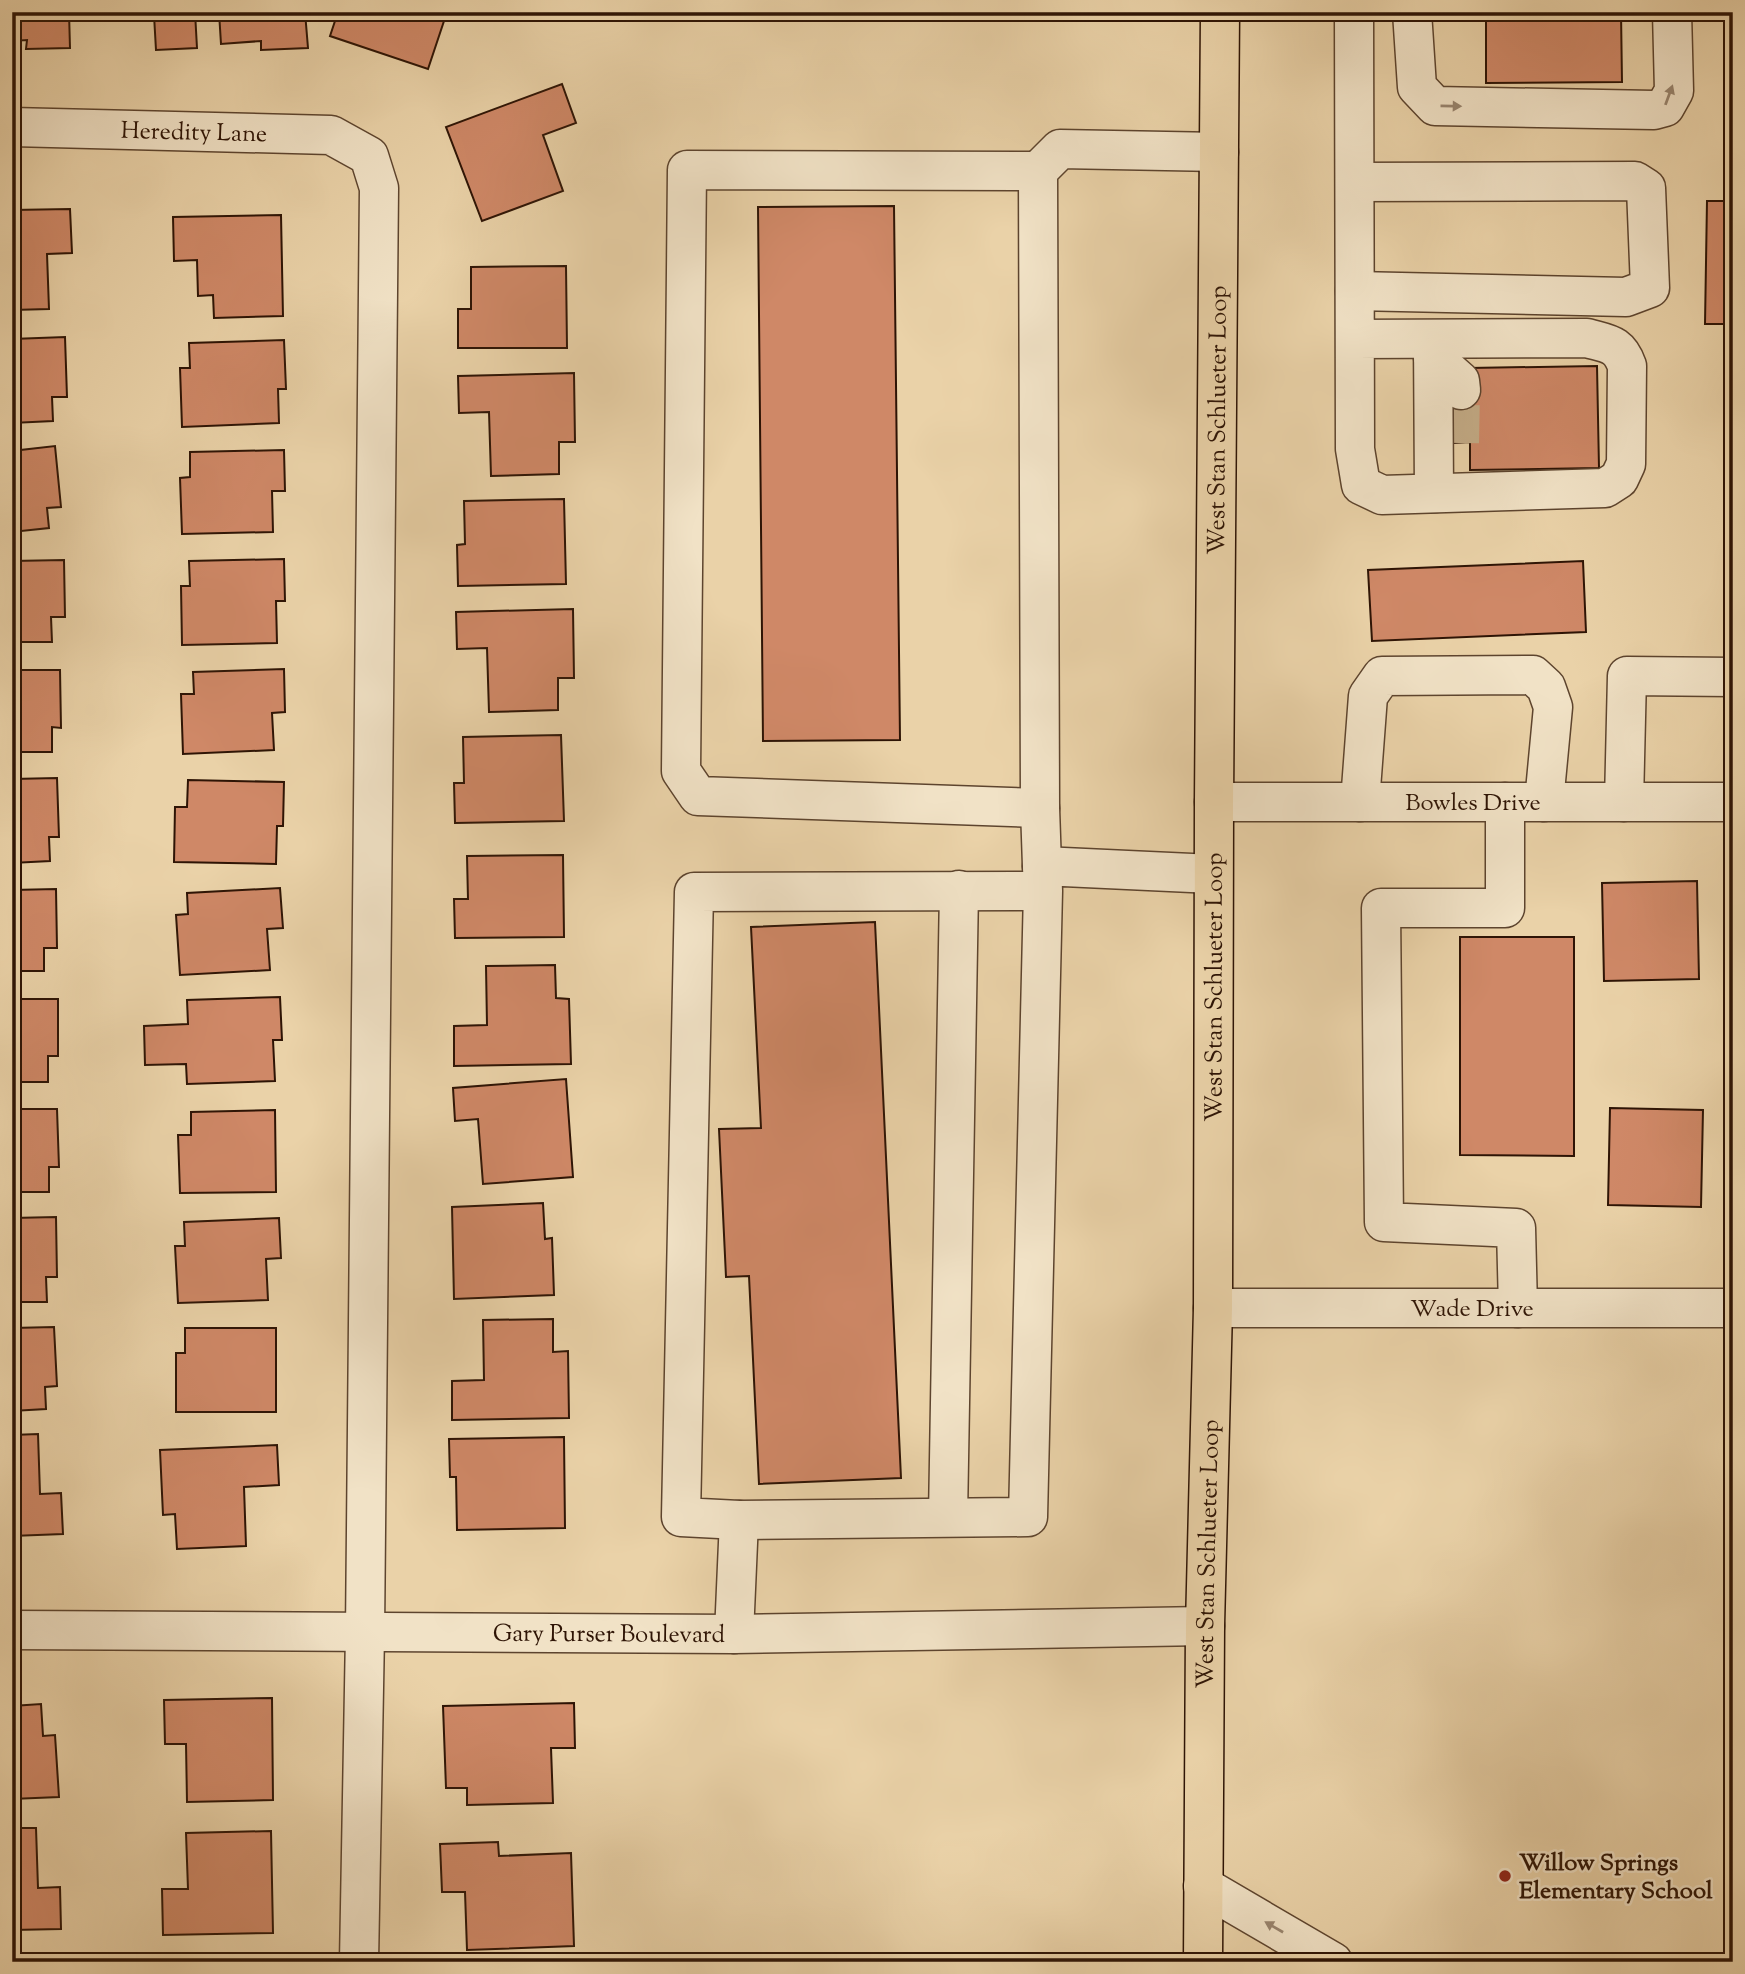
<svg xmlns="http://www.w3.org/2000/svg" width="1745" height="1974" viewBox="0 0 1745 1974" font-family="'Sorts Mill Goudy',serif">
<rect width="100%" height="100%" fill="#ead2a8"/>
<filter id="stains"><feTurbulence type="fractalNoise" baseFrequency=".00286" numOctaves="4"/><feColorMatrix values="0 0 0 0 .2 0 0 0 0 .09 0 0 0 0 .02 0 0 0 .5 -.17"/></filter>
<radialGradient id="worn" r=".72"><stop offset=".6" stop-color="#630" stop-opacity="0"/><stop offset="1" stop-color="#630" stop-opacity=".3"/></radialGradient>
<g fill="#cf8867" stroke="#2e1405" stroke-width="2">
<polygon points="12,12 69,12 70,48 26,49 27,40 12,41"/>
<polygon points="96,12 195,12 197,48 156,50 154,15 96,18"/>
<polygon points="219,12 305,12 308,48 261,50 261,41 221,44"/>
<polygon points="338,12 447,12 428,69 330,36"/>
<polygon points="1486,12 1621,12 1622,82 1486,83"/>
<polygon points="562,84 576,123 543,135 563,191 482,221 446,127"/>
<polygon points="1707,201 1733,201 1733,324 1705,324"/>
<polygon points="894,206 900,740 763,741 758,207"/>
<polygon points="70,209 72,253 47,254 49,309 12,310 12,210"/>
<polygon points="281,215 283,316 214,318 213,295 198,296 197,260 174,261 173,217"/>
<polygon points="566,266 567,348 458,348 458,309 471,309 471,267"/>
<polygon points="65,337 67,397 52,397 53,421 12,423 12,339"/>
<polygon points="284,340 286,389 278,389 279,423 182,427 180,368 190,368 189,343"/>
<polygon points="1597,366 1599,468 1470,470 1470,442 1453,443 1452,390 1469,368"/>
<polygon points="574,373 575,442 559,442 559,474 491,476 489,412 459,413 458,376"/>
<polygon points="55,446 61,507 47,508 49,528 12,532 12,451"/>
<polygon points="284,450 285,491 272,491 273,532 182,534 180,478 190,477 190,452"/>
<polygon points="564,499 566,584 458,586 457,545 465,544 464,501"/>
<polygon points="284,559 285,601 276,601 277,643 182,645 181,586 190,586 189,561"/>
<polygon points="64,560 65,617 51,617 52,642 12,642 12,561"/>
<polygon points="1583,561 1586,632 1372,641 1368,570"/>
<polygon points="573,609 574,678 558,678 558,710 489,712 487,648 457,649 456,612"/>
<polygon points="284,669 285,712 272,713 274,750 183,754 181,694 194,694 193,672"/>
<polygon points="12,670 60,670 61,728 52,727 52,752 12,752"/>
<polygon points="561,735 564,821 455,823 454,783 464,783 463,737"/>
<polygon points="57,778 59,837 49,837 50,861 12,863 12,779"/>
<polygon points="188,780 284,782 283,826 277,826 276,864 174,862 175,807 187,807"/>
<polygon points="563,855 564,937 455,938 454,899 468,899 467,856"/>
<polygon points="1697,881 1699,979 1604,981 1602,883"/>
<polygon points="280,888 283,928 267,929 270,970 180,975 176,915 188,914 187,893"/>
<polygon points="56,889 57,948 44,948 44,971 12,971 12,890"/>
<polygon points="875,922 901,1478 759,1484 749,1276 726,1277 719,1129 761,1128 751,927"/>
<polygon points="1460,937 1574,937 1574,1156 1460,1155"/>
<polygon points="555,965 556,998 569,999 571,1064 454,1066 454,1026 487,1025 486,966"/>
<polygon points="280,997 282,1040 273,1040 275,1081 187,1084 186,1064 145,1065 144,1026 188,1024 187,1000"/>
<polygon points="12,999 58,999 58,1056 48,1056 48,1082 12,1082"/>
<polygon points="566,1079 573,1177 483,1184 478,1119 455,1121 453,1088"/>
<polygon points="1610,1108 1703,1110 1701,1207 1608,1205"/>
<polygon points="12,1109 57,1109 59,1167 49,1167 49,1192 12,1192"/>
<polygon points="275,1110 276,1192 180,1193 178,1135 191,1135 191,1112"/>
<polygon points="1728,1110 1733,1110 1733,1208 1729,1208"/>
<polygon points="543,1203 545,1239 552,1238 554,1295 454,1299 452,1207"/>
<polygon points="56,1217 57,1277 46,1277 47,1302 12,1302 12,1218"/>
<polygon points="279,1218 281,1258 266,1259 268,1300 178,1303 175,1246 185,1246 184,1222"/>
<polygon points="553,1319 553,1352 568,1351 569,1418 452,1420 452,1381 484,1380 483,1320"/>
<polygon points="54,1327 57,1386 45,1387 46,1409 12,1411 12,1328"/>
<polygon points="185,1328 276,1328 276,1412 176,1412 176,1353 185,1353"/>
<polygon points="38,1434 40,1494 61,1493 63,1534 12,1536 12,1435"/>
<polygon points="564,1437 565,1528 457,1530 456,1477 450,1477 449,1439"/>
<polygon points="277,1445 279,1485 244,1487 246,1546 177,1549 175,1514 163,1515 160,1450"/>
<polygon points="272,1698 273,1800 187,1802 186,1744 165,1744 164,1700"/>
<polygon points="574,1703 575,1748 551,1748 553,1803 467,1805 467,1788 446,1788 443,1706"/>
<polygon points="41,1704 43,1736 55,1735 59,1797 12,1799 12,1706"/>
<polygon points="12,1828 36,1828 38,1888 60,1887 61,1929 12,1930"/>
<polygon points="271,1831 273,1933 163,1935 162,1889 188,1889 186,1833"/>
<polygon points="498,1842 499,1856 571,1853 574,1946 467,1950 465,1892 442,1892 440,1844"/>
</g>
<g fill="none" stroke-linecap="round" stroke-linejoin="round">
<polyline stroke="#c4ac87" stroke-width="38" stroke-dasharray="38 19" stroke-linecap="butt" points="1460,443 1461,390"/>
<defs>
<g id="minor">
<path d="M 1354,12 L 1355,449 L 1361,485 L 1382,495 L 1605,488 L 1619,479 L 1626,464 L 1627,366 C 1619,343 1608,344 1587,338 L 1355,339"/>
<polyline points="1412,12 1417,87 1435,106 1654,110 1665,107 1674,91 1672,12"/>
<path id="s1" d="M 12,127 L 331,135 L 369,156 L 379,188 L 365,1633 L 359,1962"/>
<polyline points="1038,171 687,170 681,771 698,796 1040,808"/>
<polyline points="1355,291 1626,297 1650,288 1646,188 1635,181 1355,182"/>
<polyline points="1433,340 1434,493"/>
<polyline points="1433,357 1460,381 1461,390"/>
<path id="s2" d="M 1214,802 L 1733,802"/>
<polyline points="1360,802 1368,696 1382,676 1533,675 1546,687 1553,707 1544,802"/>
<polyline points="1505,802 1505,908 1381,908 1384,1222 1516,1228 1518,1308"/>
<polyline points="1624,802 1627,676 1733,677"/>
<polyline points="1042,866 1040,808 1038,171 1060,149 1219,152"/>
<polyline points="1043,891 694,892 681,1517 739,1520 1028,1517 1043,891 1042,866 1213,874"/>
<path id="s3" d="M 1213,1308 L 1733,1308"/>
<polyline points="948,1517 959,890"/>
<path id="s4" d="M 12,1630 L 734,1634 L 1205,1626"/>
<polyline points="734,1634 739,1520"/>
<polyline points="1203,1886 1333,1962"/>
</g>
<g id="major">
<path id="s5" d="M 1203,1962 L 1205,1626 L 1213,1308 L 1214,802 L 1220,12"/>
</g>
</defs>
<use href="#minor" stroke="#5d442e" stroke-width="41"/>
<use href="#major" stroke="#2e1405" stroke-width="41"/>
<use href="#minor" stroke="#f1e2c6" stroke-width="38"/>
<use href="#major" stroke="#ead2a8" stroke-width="38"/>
</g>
<defs><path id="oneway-solid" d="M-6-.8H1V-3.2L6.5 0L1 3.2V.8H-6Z" transform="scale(1.75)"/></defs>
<g fill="#99856f">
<use href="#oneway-solid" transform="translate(1669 95) rotate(-70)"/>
<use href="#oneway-solid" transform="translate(1451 106) rotate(1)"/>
<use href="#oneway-solid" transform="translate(1274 1927) rotate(-150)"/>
</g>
<circle fill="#8f2418" stroke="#f1e2c6" stroke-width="2.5" cx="1505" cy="1876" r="7"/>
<g text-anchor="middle" stroke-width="5" stroke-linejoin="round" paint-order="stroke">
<g font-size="24" fill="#2e1405" stroke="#f1e2c6">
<text dy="8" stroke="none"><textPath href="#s1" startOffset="182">Heredity Lane</textPath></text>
<text dy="8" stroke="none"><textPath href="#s5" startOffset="1542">West Stan Schlueter Loop</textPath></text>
<text dy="8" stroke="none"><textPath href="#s2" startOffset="259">Bowles Drive</textPath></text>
<text dy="8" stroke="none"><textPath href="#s5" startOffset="975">West Stan Schlueter Loop</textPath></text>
<text dy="8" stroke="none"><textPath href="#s3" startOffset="259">Wade Drive</textPath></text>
<text dy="8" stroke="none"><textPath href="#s5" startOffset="408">West Stan Schlueter Loop</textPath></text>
<text dy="8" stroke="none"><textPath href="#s4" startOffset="597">Gary Purser Boulevard</textPath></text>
</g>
<g font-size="24" font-weight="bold" fill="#2e1405" stroke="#f1e2c6" text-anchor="start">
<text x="1519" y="1870">Willow Springs<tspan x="1519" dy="28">Elementary School</tspan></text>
</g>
</g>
<rect width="1745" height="1974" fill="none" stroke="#ead2a8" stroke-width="42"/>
<rect x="14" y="14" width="1717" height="1946" fill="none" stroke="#2e1405" stroke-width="3.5"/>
<rect x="21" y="21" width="1703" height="1932" fill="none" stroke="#2e1405" stroke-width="2"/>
<rect width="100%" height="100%" filter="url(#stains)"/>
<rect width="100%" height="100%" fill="url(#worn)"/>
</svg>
